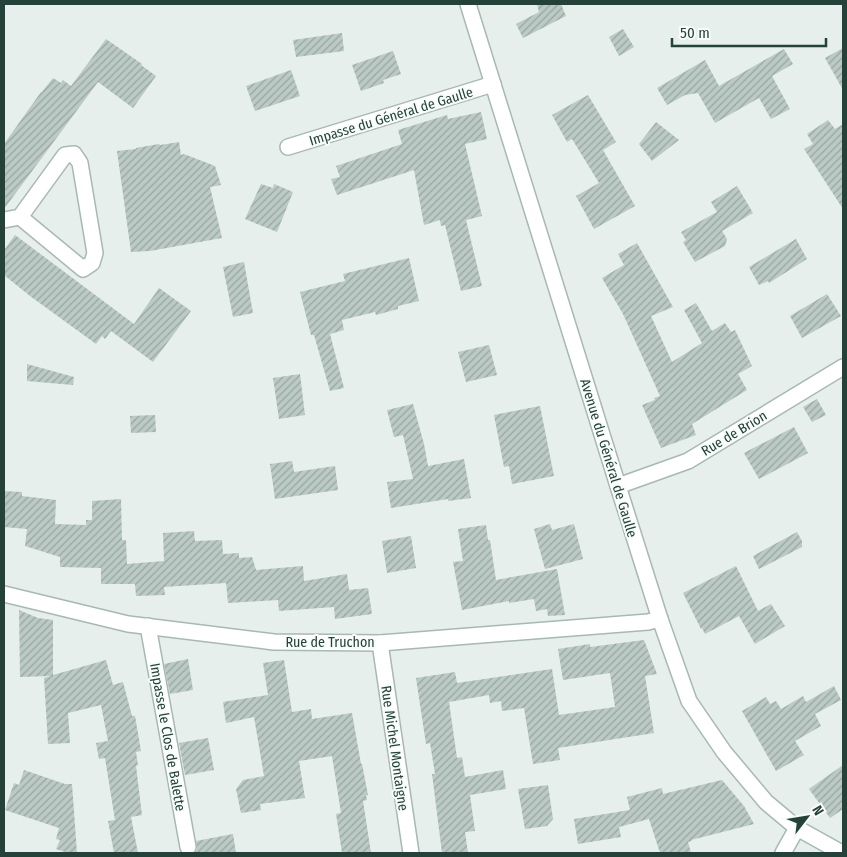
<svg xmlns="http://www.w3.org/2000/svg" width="847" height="857" viewBox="0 0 847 857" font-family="'Fira Sans Condensed',sans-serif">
<defs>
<pattern id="building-hatch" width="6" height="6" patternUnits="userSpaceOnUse" patternTransform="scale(1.25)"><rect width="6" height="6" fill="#bbcac4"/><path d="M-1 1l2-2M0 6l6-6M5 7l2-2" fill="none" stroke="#98a6a0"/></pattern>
</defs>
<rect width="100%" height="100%" fill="#e6efeb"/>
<g fill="url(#building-hatch)">
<polygon points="537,4 561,4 566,16 523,38 516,24 539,12"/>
<polygon points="623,29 634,47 619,56 609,37"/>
<polygon points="342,33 344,51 296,57 293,40"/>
<polygon points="106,39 142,64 141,65 156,76 133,108 98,82 4,209 4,144 41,92 41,93 53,78 61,83 63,80 71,86"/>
<polygon points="843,48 843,90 825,58"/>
<polygon points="784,49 793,64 772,76 790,109 771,119 759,98 715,123 698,93 685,95 667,105 657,88 705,60 719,86"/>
<polygon points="393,51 401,74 383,80 384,83 361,91 352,65"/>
<polygon points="291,70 300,96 255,111 246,86"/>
<polygon points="588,95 616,142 603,150 635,206 594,229 576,196 599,183 572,139 567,142 552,115"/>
<polygon points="481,112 487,139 465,144 482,216 466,220 482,286 461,291 445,225 441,226 440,220 424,225 414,170 337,195 331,179 340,177 336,166 402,144 398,130 447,115 448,119"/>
<polygon points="828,120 835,129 843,124 843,209 804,149 813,144 807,134"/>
<polygon points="656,122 679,140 652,161 639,144"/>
<polygon points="179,142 181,155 184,154 215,166 221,185 210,187 222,238 150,251 131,252 117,151 136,149 136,148 159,144 160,145"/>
<polygon points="261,184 273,188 274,184 293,192 277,232 245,219"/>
<polygon points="737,186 753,213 722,231 727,239 725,246 695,262 683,242 686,240 681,232 717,212 711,202"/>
<polygon points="15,235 134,324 159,288 191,311 153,362 111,331 105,339 102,336 96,344 30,296 4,275 4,250"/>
<polygon points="796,239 807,259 769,283 768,281 759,285 749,267"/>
<polygon points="637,243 673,307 651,316 672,362 702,343 684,310 696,303 712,331 725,323 731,332 735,330 752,366 738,374 747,390 692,424 696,435 661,448 642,405 655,400 654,398 660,396 623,314 602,278 624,265 618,254"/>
<polygon points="409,258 419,301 398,306 398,309 376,315 375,312 342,320 344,330 330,334 344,388 330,391 314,335 311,335 300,292 345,281 343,274"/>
<polygon points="244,262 253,313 233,317 223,267"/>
<polygon points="827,294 841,316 802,338 790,316"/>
<polygon points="489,345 497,375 466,382 458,352"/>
<polygon points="27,364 74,377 73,385 27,381"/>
<polygon points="300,374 305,415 279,419 273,378"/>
<polygon points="817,399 826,415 812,422 803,407"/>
<polygon points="413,404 424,444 428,466 464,459 471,498 448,501 448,499 391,508 387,482 413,479 403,435 394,437 387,410"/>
<polygon points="540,406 554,476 512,484 509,466 504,467 494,415"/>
<polygon points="155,415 156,432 131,433 130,416"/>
<polygon points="794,427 808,453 759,479 744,453"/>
<polygon points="292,461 294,472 335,466 338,490 275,499 270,464"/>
<polygon points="4,491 22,492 22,496 56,500 55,524 86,525 86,520 92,520 92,501 121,499 122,540 126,540 127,564 164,561 163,533 194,531 195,541 222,540 223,554 239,553 239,558 252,557 256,570 303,566 304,581 347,574 349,590 368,588 372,614 335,619 334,607 279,611 278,600 228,603 226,583 164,587 165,595 136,596 135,584 101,584 101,568 60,567 60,557 25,546 27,529 4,527"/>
<polygon points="550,524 552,530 574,524 583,559 545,569 534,529"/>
<polygon points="486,525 488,540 490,540 496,580 557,569 565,615 548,616 547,609 536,611 534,599 509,603 509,601 462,610 453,562 463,561 458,529"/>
<polygon points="797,532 802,541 802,547 759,569 753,556"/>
<polygon points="411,536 416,568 387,573 382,541"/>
<polygon points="736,566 758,611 771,604 785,626 755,644 739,616 705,634 702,628 701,629 683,593"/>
<polygon points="19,610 38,618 53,620 53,675 106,660 113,685 123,682 132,716 135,716 141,751 136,752 138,765 136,766 142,815 131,817 138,853 114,853 108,821 115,820 105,758 99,759 96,743 108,741 101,705 68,713 70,743 48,744 44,678 51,676 20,677"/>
<polygon points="644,640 657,674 645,676 654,733 558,748 560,760 533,764 524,708 502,711 501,701 490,703 489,695 449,702 457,758 462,757 465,777 503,770 506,789 470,795 475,831 465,832 468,853 442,853 432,774 435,774 430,743 426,744 416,678 455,672 457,683 552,669 559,715 615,707 610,673 563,680 558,649 590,644 590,647"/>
<polygon points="188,659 193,690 170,694 164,664"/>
<polygon points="284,660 292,712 311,709 312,719 352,713 361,764 362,764 368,795 366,795 367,800 363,801 371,853 342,853 336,814 341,813 332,756 299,761 305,798 260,804 261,810 241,813 236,789 243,780 264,776 254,717 226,723 223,702 268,695 263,663"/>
<polygon points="834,686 841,700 815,714 821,726 795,741 804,755 776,771 742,711 766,697 770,704 776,701 781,709 803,696 806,702"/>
<polygon points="208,738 214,770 185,775 179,743"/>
<polygon points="843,765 843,809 830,818 809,789"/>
<polygon points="24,770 65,784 72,784 77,853 68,853 56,849 60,840 56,839 59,828 5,810 14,783 19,785"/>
<polygon points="722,780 744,806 754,824 691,840 692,841 688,842 691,853 660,853 649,819 619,827 621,837 578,844 574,819 630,810 627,797 662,788 663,794"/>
<polygon points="548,785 553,819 547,826 525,829 518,789"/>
<polygon points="233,834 236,853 195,853 197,850 196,841"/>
</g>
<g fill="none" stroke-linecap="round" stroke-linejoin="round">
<defs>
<g id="minor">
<polyline points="468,4 618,486 660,619 689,701 724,752 766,802 797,828 842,853"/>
<polyline points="288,147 493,84"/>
<polyline points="4,220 20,217 65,155 74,154 80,163 95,253 92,263 83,269 20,217"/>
<polyline points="618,486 688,461 843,367"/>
<polyline points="4,594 128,624 274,642 380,643 648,622 660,619"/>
<polyline points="148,626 188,847"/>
<polyline points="380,643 411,853"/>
<polyline points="783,853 797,828"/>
</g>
</defs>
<use href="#minor" stroke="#a8b8b2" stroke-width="18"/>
<use href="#minor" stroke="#fff" stroke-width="15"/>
</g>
<g text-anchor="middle" stroke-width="4" stroke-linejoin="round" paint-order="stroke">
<g font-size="14" fill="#24423a" stroke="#f7fbf9">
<text transform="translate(391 116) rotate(-17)" y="5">Impasse du Général de Gaulle</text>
<text transform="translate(734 433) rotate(-31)" y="5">Rue de Brion</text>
<text transform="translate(609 458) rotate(73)" y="5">Avenue du Général de Gaulle</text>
<text x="330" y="647">Rue de Truchon</text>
<text transform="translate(168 737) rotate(80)" y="5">Impasse le Clos de Balette</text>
<text transform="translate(395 748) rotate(82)" y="5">Rue Michel Montaigne</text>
</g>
</g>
<rect width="847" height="857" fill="none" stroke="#24423a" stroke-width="10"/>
<g transform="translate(807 817) rotate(59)" stroke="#f7fbf9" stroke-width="4" paint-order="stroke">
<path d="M0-4L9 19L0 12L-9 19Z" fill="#24423a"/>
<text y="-8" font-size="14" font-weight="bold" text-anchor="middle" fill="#24423a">N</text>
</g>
<path d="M672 38v8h154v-8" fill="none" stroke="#24423a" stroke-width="2.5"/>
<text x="680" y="38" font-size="15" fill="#24423a" stroke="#f7fbf9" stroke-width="4" paint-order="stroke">50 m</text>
</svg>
